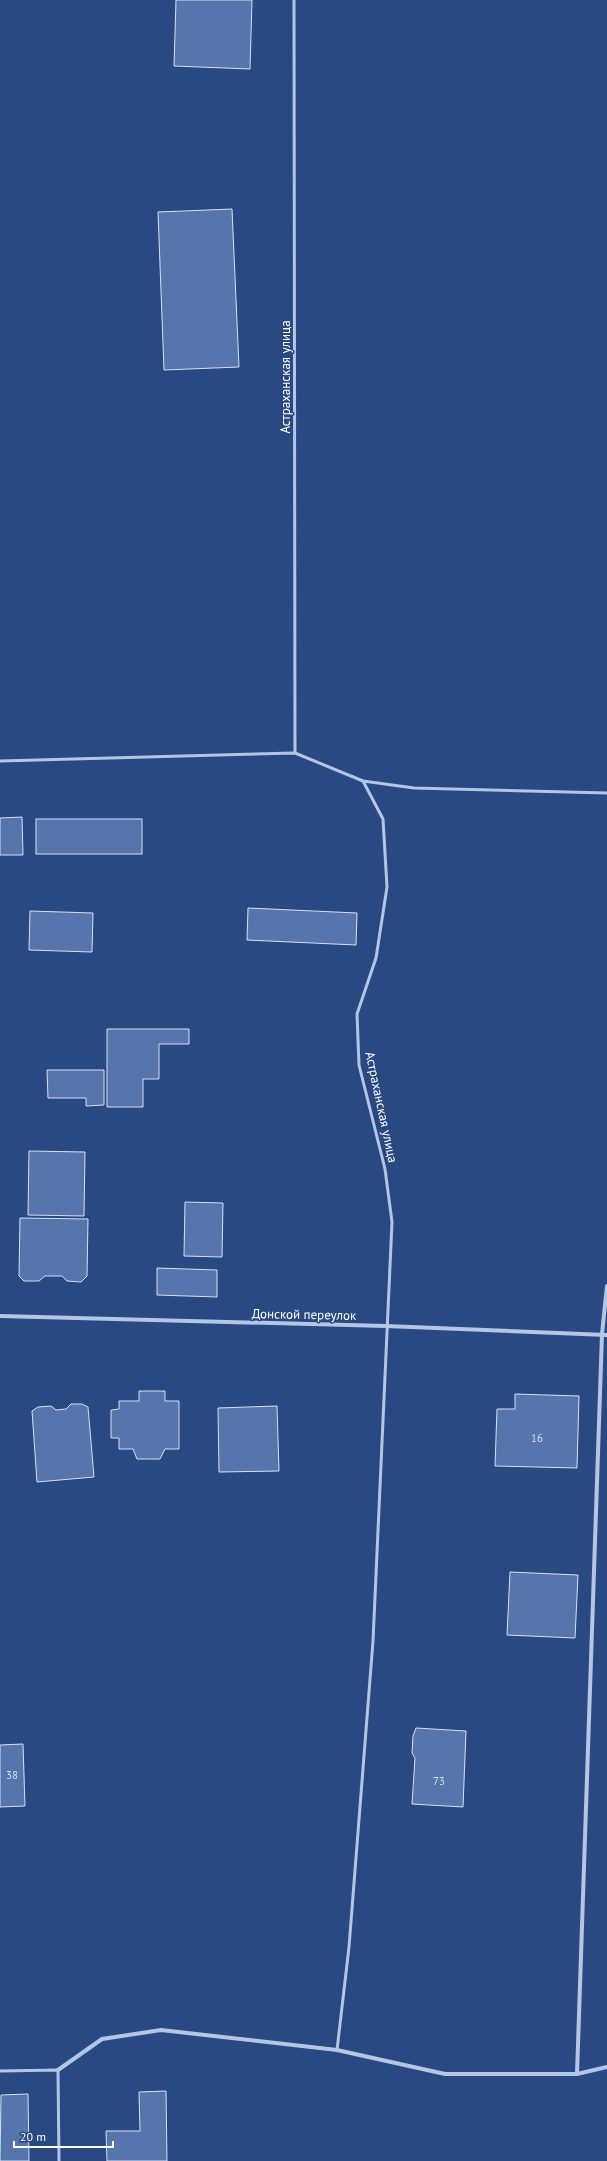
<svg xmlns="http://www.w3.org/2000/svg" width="607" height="2161" viewBox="0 0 607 2161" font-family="'PT Sans',sans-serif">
<rect width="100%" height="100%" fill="#294983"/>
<g fill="#5675ac" stroke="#d6e1f5">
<polygon points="176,0 252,0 250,69 174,66"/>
<polygon points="232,209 239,367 164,370 158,212"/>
<polygon points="22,817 23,855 0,855 0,818"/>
<rect x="36" y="819" width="106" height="35"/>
<polygon points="248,908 357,913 356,945 247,940"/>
<polygon points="30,911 93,913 92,952 29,950"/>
<polygon points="107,1029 189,1029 189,1044 159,1044 159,1079 143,1079 143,1107 107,1107"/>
<polygon points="47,1070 104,1070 104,1105 86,1106 86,1098 48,1098"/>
<polygon points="29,1151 85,1152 84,1216 28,1215"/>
<polygon points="185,1202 223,1203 222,1257 184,1256"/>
<polygon points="20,1218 88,1219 87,1276 81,1282 67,1281 62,1276 45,1276 39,1281 24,1281 19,1276"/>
<polygon points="157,1268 217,1270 217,1297 157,1295"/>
<polygon points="139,1391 165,1391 165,1401 179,1401 179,1449 165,1449 160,1459 137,1459 133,1449 119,1449 119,1438 111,1438 111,1410 119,1409 119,1401 139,1401"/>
<polygon points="515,1394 579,1396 577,1468 495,1466 497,1409 515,1409"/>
<polygon points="71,1404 82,1404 88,1407 94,1477 37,1482 32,1411 38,1407 51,1406 56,1410 66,1409"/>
<polygon points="277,1406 279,1471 219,1472 218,1408"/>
<polygon points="510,1572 578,1575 575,1638 507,1635"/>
<polygon points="416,1728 466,1731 463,1807 412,1804 415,1758 412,1753 413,1736"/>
<polygon points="23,1744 25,1806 0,1807 0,1745"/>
<polygon points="166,2091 167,2161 107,2161 106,2131 140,2131 139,2092"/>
<polygon points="28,2094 29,2161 0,2161 1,2095"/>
</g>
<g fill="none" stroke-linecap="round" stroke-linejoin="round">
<g stroke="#b3c6e6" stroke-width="3">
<polyline points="294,0 295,753"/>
<polyline points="0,761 295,753 363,781 414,788 607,793"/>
<polyline points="337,2050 349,1947 373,1641 392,1222 385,1169 359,1065 357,1014 376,958 387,887 383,819 363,781"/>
<polyline points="0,2071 58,2070 59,2161"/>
</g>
<g stroke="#b3c6e6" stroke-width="4">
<polyline points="0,1316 386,1326 607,1335"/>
<polyline points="58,2070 102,2039 161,2030 337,2050 445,2074 577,2074 602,1334 607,1286"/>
<polyline points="577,2074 607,2067"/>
</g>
</g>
<g text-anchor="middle" stroke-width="3" stroke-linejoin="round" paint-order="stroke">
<g font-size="11" fill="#d5dcea">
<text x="537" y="1442">16</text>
<text x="12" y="1779">38</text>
<text x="439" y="1785">73</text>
</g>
<g font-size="13" fill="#fff" stroke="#294983">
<text transform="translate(285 377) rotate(-90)" y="5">Астраханская улица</text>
<text transform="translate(382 1107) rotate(78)" y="5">Астраханская улица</text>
<text transform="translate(304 1314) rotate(1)" y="5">Донской переулок</text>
</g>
</g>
<path d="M14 2141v6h99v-6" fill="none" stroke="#ffffff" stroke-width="2"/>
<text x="20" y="2141" font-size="12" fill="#ffffff" stroke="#294983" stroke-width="3" paint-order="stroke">20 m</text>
</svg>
